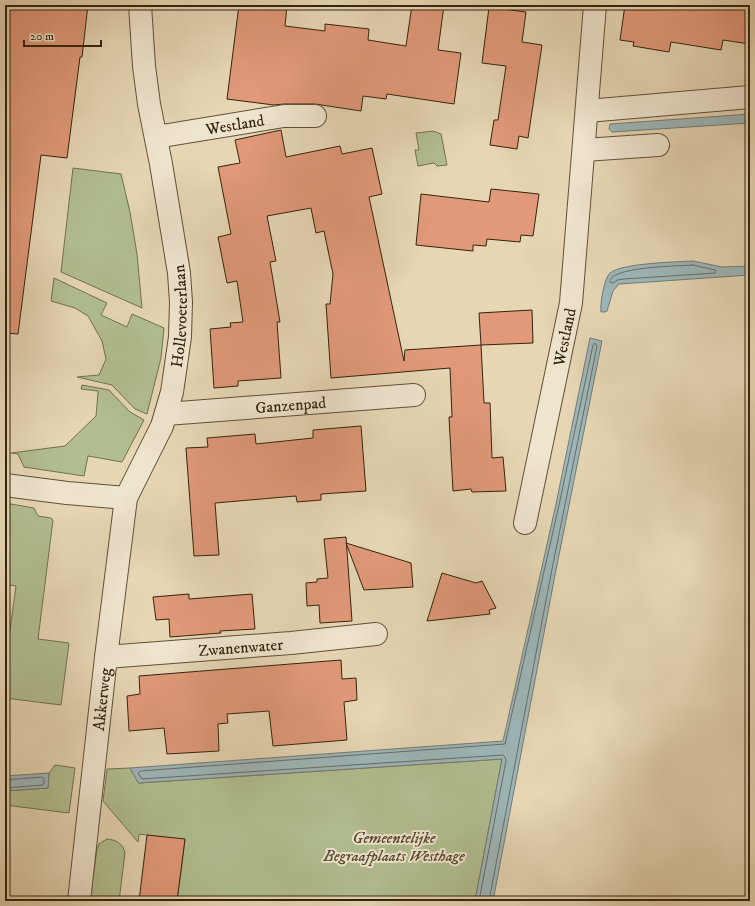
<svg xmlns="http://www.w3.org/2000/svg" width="755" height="906" viewBox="0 0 755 906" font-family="'IM FELL DW Pica',serif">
<rect width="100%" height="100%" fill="#e6d6b4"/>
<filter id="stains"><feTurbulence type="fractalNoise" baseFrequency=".005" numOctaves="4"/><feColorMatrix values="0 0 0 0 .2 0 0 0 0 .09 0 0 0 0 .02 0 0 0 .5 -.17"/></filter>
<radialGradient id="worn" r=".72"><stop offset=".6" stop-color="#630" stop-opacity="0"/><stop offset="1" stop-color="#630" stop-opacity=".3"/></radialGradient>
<g fill="#b1be90" stroke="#72714f">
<polygon points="433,131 441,134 447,165 437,166 434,163 418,166 415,150 419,150 416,133"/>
<polygon points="73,168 121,174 130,212 137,254 142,308 61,272"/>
<polygon points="54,278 107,303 101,315 127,327 132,314 164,328 161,358 147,414 135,409 112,385 77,377 99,375 106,359 102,341 88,316 75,308 51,301"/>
<polygon points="82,385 109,390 130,412 144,420 122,462 88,456 84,476 24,467 18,454 11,453 65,446 96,416 98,393 98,391 81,389"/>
<polygon points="5,503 34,508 38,516 51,518 53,520 38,639 69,643 61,705 5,698 5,666 16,586 5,584 5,552 9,516 5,515"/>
<polygon points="502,759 475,901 177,901 185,840 139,834 138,842 103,801 107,769 130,768 139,783"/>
<polygon points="55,765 75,768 69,813 5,805 5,791 48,788 49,773"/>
<path d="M 107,839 C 116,840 123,843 125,853 L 119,901 L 90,898 L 97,849 L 99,844 Z"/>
</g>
<g fill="#9db6b9" stroke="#737c75">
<polygon points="750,114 750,123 612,132 609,129 610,124"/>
<path d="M 693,261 L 722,267 L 750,266 L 750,275 L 619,284 L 613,291 L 607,311 L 605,312 L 601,312 C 600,303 604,279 610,273 C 622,263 676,262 693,261 Z"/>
<polygon points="590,338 602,341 555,575 493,901 475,901 502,759 138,783 130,768 503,741 556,504"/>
<polygon points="49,773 48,788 5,791 5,776"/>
</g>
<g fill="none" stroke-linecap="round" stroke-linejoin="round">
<g stroke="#686d64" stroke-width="1">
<path d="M 693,265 L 715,270 L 716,272 L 715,273 L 624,279 L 617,280 L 613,283 L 610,282 C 611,278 612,276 616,275 C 631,267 675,266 693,265 Z"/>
<polyline points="5,780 42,777 44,779 44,784 43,785 5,788"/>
<polyline points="479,901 506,761 505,757 503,755 142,779 138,773 140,771 505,744 559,505 593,345 595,343 597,346 551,574 489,901"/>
</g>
</g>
<g fill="#e19979" stroke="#33240e">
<polygon points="5,5 88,5 82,57 80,57 67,158 41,155 18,334 5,333"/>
<polygon points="239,5 287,5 285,26 325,31 325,24 369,29 368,40 406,46 412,5 444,5 438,50 461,53 454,104 387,94 386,99 363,96 361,111 315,104 284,104 274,105 227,99"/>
<polygon points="625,5 750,5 750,44 723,40 721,50 671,42 669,52 633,46 634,42 620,40"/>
<polygon points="489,7 526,12 522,42 542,45 528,138 519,136 517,149 490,145 494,120 498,120 506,66 482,63"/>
<polygon points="281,130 286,157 340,146 342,154 372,148 382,194 369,197 404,361 405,350 481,345 484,403 490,403 492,458 503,457 506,491 472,492 471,489 453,491 449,417 452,417 450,368 331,378 326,304 330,304 333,274 324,231 316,233 311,208 267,216 276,261 270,262 280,322 277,322 281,378 238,381 238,386 214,388 210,329 231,327 230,323 243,322 237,281 227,283 218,237 231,234 218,167 240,163 235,140"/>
<polygon points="491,189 539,194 533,236 521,235 520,242 487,239 486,246 473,245 473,251 416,245 421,194 489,202"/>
<polygon points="532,310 533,343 481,345 479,313"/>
<polygon points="361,426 366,491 321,494 321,500 297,502 296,496 215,503 219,555 194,556 186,448 208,447 207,438 255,434 256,444 313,438 313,430"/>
<polygon points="346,537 352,621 320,623 319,605 307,606 306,583 317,582 317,579 328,578 324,539"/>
<polygon points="346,543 411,563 413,587 364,590"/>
<polygon points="442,573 476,583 482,581 496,608 489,610 490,614 427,621"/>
<polygon points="189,594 189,599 252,594 255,629 220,631 221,633 170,637 169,619 156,620 153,597"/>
<polygon points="341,660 342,679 356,678 357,700 344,702 347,740 273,746 269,711 227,714 228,723 218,724 219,751 167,754 164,728 129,731 127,696 140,694 139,676"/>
<polygon points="147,835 185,839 177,901 139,901"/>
</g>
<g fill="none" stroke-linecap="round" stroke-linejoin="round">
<defs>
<g id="minor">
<polyline points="587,111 750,97"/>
<path id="s1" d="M 156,137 L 284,116 L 315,116"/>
<polyline points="584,150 658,145"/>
<path id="s2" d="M 166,414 L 414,395"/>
<polyline points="5,485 67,493 126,498"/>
<path id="s3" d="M 525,523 L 571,303 L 595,5"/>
<path id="s4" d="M 106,657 L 291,643 L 376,634"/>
<path id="s5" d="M 79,901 L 106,657 L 126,498 L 162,426 L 172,392 L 180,337 L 181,302 L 179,273 L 161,164 L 149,104 L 144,66 L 140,5"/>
</g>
</defs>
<use href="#minor" stroke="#605038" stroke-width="24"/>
<use href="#minor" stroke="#efe4ce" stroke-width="22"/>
</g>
<g text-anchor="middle" stroke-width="4" stroke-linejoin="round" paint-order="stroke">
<g font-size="16" fill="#33240e" stroke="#efe4ce">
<text dy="6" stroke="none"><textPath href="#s1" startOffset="80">Westland</textPath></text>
<text dy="6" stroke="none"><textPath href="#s5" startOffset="598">Hollevoeterlaan</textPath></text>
<text dy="6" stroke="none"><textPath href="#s3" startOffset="190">Westland</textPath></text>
<text dy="6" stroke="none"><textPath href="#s2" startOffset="125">Ganzenpad</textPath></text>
<text dy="6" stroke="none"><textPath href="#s4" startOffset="135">Zwanenwater</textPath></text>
<text dy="6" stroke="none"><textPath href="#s5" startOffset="203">Akkerweg</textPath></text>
</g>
<g font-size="16" font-style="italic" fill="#524a2e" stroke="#efe4ce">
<text x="394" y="843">Gemeentelijke<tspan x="394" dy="18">Begraafplaats Westhage</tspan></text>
</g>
</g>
<rect width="755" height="906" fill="none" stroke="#e6d6b4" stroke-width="20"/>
<rect x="6" y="6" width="743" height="894" fill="none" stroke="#33240e" stroke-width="2"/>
<rect x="10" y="10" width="735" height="886" fill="none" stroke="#33240e"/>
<path d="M24 40v6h77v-6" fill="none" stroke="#33240e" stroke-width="2"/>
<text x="30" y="40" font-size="12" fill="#33240e" stroke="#efe4ce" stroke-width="3" paint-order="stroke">20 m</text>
<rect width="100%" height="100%" filter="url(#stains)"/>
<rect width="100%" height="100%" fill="url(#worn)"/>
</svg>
